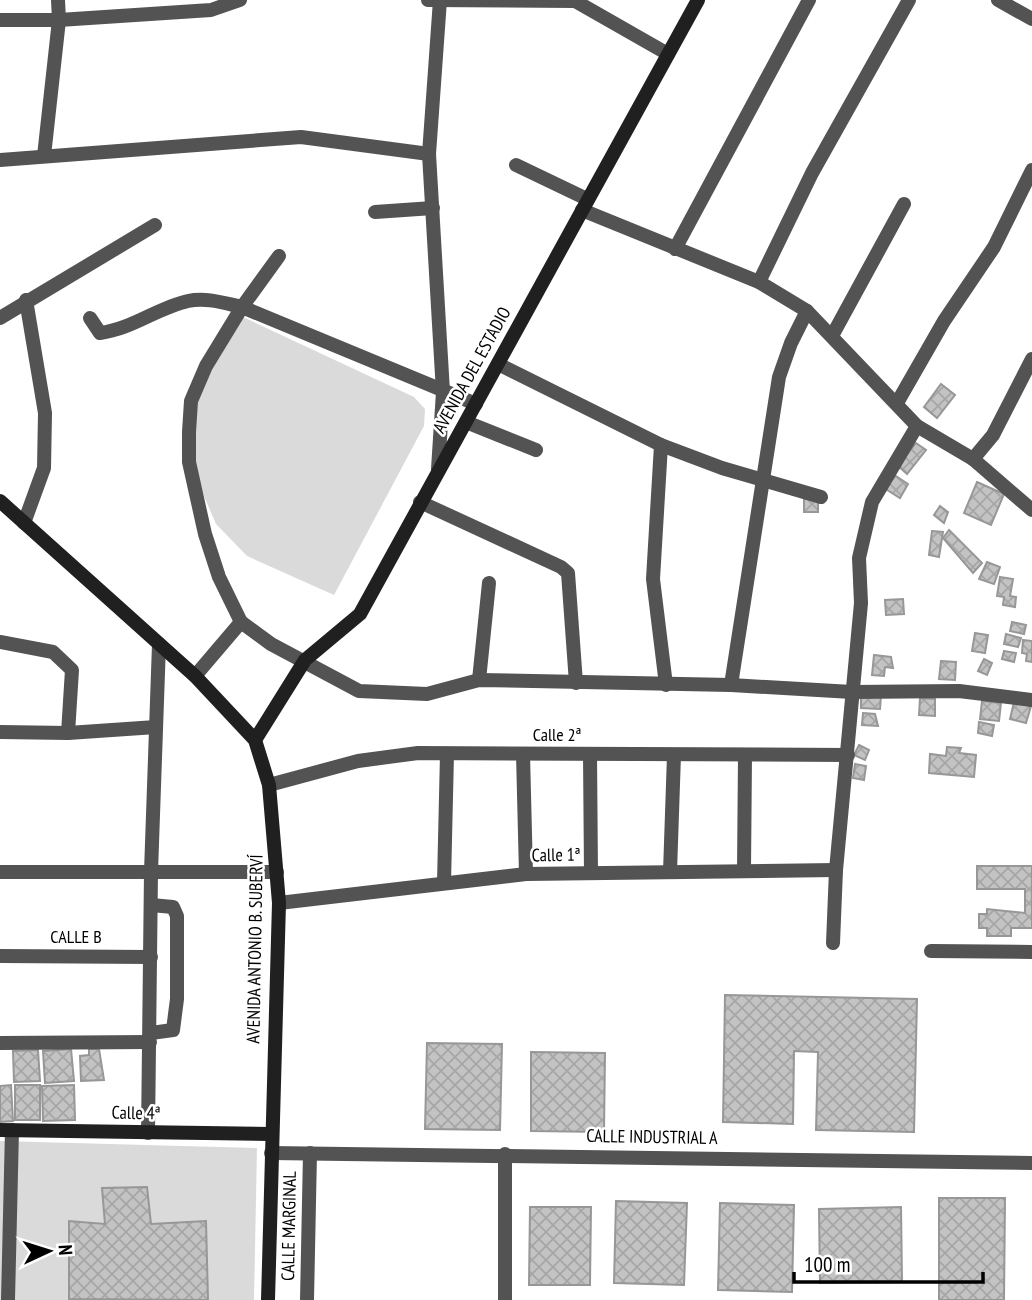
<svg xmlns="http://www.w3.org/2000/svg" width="1032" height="1300" viewBox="0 0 1032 1300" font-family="'PT Sans Narrow',sans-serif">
<defs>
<pattern id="building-cross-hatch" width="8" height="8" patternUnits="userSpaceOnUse" patternTransform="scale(1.75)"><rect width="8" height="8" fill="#c3c3c3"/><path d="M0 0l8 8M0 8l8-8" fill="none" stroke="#a6a6a6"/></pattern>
</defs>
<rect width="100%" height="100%" fill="#fff"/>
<g fill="#dadada">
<polygon points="243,317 414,397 425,409 424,426 334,595 247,556 216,524 204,496 196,467 196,403 215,362"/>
<polygon points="0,1141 257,1148 254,1300 0,1300"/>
</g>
<g fill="url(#building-cross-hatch)" stroke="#979797" stroke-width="2">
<polygon points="941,384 955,395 937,418 924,407"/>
<polygon points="916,443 926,450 907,474 898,466"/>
<polygon points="893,474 908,484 900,498 884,488"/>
<polygon points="977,482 1004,494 991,525 964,513"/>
<rect x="804" y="499" width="14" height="13"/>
<polygon points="940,506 948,512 944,523 934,515"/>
<polygon points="949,530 982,563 973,573 943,538"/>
<polygon points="932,531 943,532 939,557 929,555"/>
<polygon points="987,562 1000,567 994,584 979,579"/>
<polygon points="1000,577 1013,579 1010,596 1016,597 1015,607 1003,605 1004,597 997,596"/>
<polygon points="903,599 904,614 886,615 885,600"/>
<polygon points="1012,622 1026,625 1024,634 1010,631"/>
<polygon points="975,633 988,635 985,653 972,651"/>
<polygon points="1006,634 1021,638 1018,647 1004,644"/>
<polygon points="1023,640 1032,641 1032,662 1026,661 1027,654 1022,653"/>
<polygon points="1004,651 1016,653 1014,662 1002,659"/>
<polygon points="874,655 891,657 893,668 885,667 884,676 872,675"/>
<polygon points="984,659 992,663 987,675 978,671"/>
<polygon points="941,661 956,662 955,680 939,679"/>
<polygon points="861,695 881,696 880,709 861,708"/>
<polygon points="920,698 935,699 935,716 919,715"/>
<polygon points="982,701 1001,703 999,721 980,719"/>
<polygon points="1014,702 1031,706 1026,723 1010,719"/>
<polygon points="863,713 875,714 878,726 862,725"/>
<polygon points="979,722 994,725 992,736 978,733"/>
<polygon points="859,745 869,750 865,760 854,755"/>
<polygon points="947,747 961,748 959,753 976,755 974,777 929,773 930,754 946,756"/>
<polygon points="855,764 866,766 864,780 853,778"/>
<polygon points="977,866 1032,866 1032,928 1011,928 1011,936 987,936 987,928 979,928 979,914 987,914 987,909 1025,913 1025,889 977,889"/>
<polygon points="725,995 917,999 914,1132 816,1130 818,1052 794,1051 793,1124 723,1122"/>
<polygon points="427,1043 502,1044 500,1130 425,1129"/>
<polygon points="71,1049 74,1081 45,1083 43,1051"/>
<polygon points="89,1049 99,1049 104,1080 81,1081 80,1056 89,1055"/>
<polygon points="38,1050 40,1081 14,1082 13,1051"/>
<polygon points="531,1052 605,1053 604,1132 531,1131"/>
<polygon points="11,1085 13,1121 0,1122 0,1086"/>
<rect x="15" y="1085" width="25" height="35"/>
<polygon points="74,1085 75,1120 43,1121 42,1086"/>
<polygon points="147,1187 151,1224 206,1221 208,1300 69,1299 69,1221 105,1224 102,1188"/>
<polygon points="939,1198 1005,1198 1004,1300 939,1300"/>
<polygon points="616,1201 687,1203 684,1285 614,1283"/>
<polygon points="720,1203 794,1205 792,1292 718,1290"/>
<polygon points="530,1207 591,1207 590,1285 529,1285"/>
<polygon points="901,1207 902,1282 820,1283 819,1209"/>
</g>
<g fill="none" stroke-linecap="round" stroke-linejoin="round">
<g stroke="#535353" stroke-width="14">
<polyline points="428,0 575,1 668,54"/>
<polyline points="998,0 1032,19"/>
<polyline points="0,20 59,20 211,10 240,0"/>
<polyline points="44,156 59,20 58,0"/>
<polyline points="0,160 301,137 429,154"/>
<polyline points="516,165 587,199"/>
<polyline points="582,210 759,282 807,311 917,426 973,459 1032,510"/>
<polyline points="375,212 433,208"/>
<polyline points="675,249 809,0"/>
<polyline points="279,256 242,307 206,366 191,401 189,432 189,462 205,534 219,577 241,622 271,644 359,691 427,694 479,680 731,685 852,692 959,691 1032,700"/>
<polyline points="759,282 812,173 909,0"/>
<polyline points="0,318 155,225"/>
<path d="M 90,318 L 100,333 C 132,329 157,308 188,301 C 206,297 224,303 242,307 L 476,404"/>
<polyline points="832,336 904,204"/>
<polyline points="498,364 661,445 722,468 821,497"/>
<polyline points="897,403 944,321 994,247 1032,170"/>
<polyline points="466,422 536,450"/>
<polyline points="661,445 653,579 666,685"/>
<polyline points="973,459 993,435 1032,359"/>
<polyline points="438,469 443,392 429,154 440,0"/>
<polyline points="420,502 561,567 568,573 576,683"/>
<polyline points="24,523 44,468 45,413 26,300"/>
<polyline points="0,642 53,652 72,670 68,733"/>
<polyline points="195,676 241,622"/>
<polyline points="479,680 489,583"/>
<polyline points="731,685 779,377 791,343 807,311"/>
<polyline points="0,732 68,733 156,727"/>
<polyline points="523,754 526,874"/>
<polyline points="590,754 591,873"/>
<polyline points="269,785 358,761 418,753 848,755"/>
<polyline points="744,871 745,755"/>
<polyline points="0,872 277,872"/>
<polyline points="670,872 674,755"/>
<polyline points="444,883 447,754"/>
<polyline points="279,903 526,874 836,870"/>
<polyline points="833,943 836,870 861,603 859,558 872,502 917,426"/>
<polyline points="931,951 1032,952"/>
<polyline points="0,956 151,957"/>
<polyline points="151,1033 173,1030 177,999 177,916 173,907 151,905"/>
<polyline points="0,1043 150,1042"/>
<polyline points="148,1133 151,872 159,644"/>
<polyline points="271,1153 1032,1163"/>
<polyline points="8,1300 12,1130"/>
<polyline points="307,1300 310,1153"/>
<polyline points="505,1300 505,1154"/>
</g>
<g stroke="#202020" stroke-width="14">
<polyline points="0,501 195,676 255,740 269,785 279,903 268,1300"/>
<polyline points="255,740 305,660 360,614 698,0"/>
<polyline points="0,1130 271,1134"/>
</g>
</g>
<g text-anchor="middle" stroke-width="5" stroke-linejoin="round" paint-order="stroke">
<g font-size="18" fill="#000" stroke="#fff">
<text transform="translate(472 370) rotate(-61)" y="6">AVENIDA DEL ESTADIO</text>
<text x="557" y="741">Calle 2ª</text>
<text transform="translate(556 855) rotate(-1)" y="6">Calle 1ª</text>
<text x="76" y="943">CALLE B</text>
<text transform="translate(255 949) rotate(-89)" y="6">AVENIDA ANTONIO B. SUBERVÍ</text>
<text transform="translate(136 1113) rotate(1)" y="6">Calle 4ª</text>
<text transform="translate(652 1137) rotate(1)" y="6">CALLE INDUSTRIAL A</text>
<text transform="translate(289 1226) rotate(-89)" y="6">CALLE MARGINAL</text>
</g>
</g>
<g transform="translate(49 1251) rotate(86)" stroke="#ffffff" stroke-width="5" paint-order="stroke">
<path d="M0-5L12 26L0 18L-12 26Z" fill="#000000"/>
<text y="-10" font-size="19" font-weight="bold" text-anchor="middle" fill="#000000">N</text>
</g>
<path d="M794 1272v10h189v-10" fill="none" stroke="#000000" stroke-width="3.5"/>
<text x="804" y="1272" font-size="21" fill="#000000" stroke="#ffffff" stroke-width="5" paint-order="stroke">100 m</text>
</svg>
